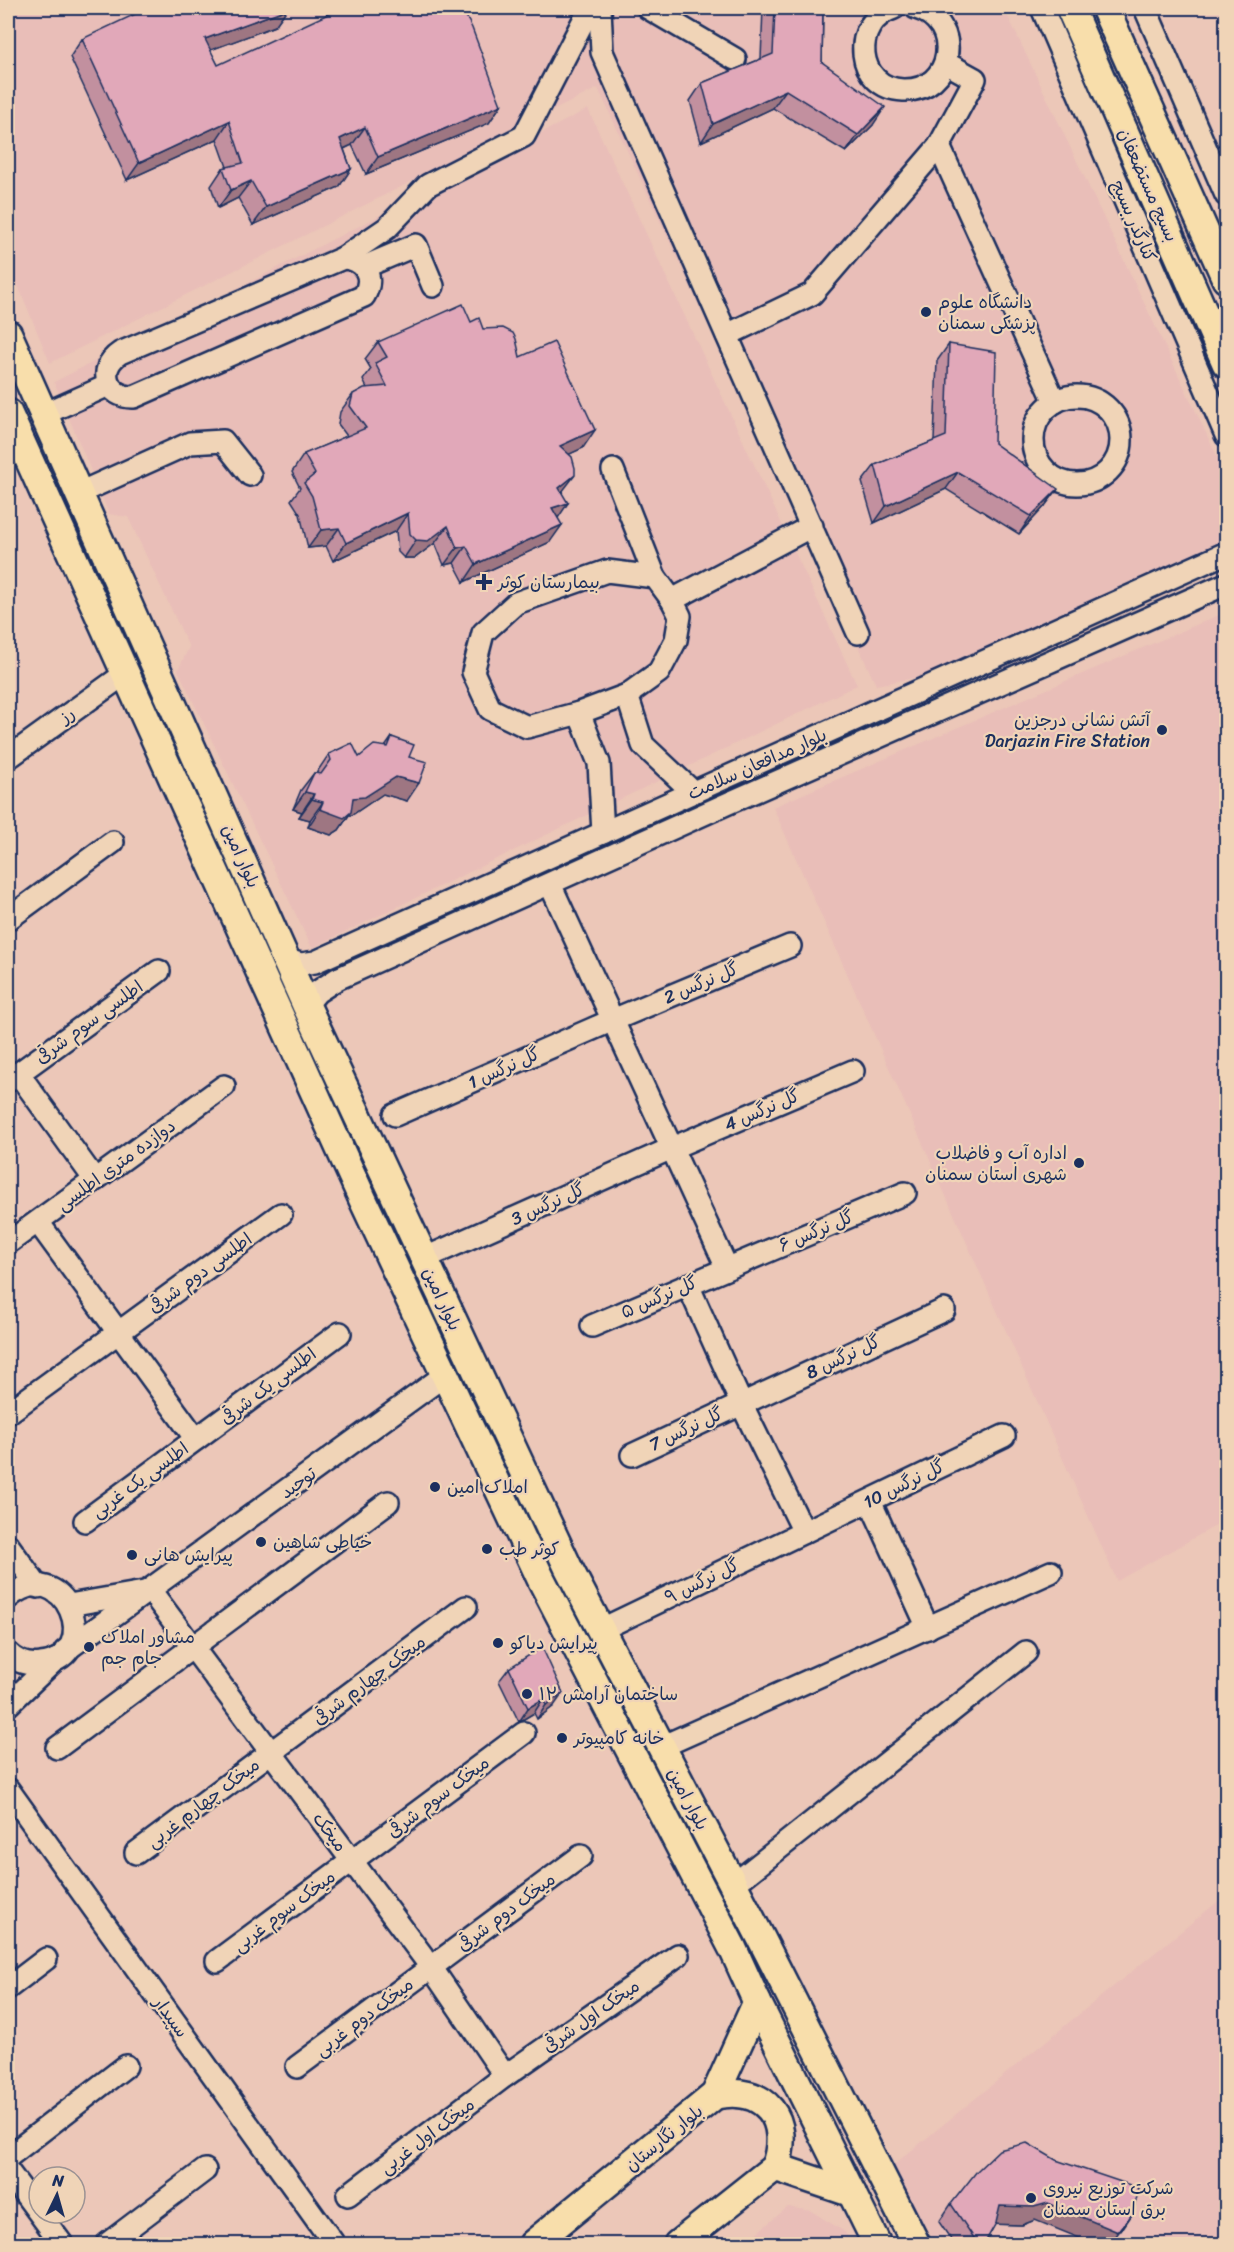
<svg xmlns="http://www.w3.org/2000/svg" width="1234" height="2252" viewBox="0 0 1234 2252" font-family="Sriracha,'Playpen Sans Arabic',sans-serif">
<rect width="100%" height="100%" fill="#ecc7b8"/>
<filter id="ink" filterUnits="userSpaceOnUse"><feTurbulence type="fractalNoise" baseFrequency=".0167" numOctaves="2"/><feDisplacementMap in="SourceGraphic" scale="12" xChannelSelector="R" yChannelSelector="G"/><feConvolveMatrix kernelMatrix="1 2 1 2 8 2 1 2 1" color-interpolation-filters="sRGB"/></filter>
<g filter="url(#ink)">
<g fill="#e9beb8">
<polygon points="8,8 1004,8 1226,475 1226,540 925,676 876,685 598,88 50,363 8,261"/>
<polygon points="588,109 857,685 312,948 178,670 189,647 128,517 109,514 54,382"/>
<polygon points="1226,612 1226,1520 1117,1581 773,807"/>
<polygon points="1226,1895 1226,2244 936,2244 891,2167"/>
<polygon points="788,2207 811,2211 845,2232 852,2244 743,2244"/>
</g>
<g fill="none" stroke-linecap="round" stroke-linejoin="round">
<defs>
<g id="minor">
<polyline points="600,8 602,52 858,633"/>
<polyline points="648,8 735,59"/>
<path d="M 894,8 C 849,22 856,89 903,90 C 954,92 964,22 916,8"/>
<polyline points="1042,8 1226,435"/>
<polyline points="1145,8 1226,195"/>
<polyline points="939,146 1055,402"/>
<path d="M 343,258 C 365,259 375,277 364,296 L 134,397 C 107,398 96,369 120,353 Z"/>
<polyline points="343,258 387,228 428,185 524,136 590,8"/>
<polyline points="364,267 416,245 433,286"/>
<polyline points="727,335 812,294 939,146 975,79 946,63"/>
<circle cx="1077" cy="440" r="44"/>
<polyline points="44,414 109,385"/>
<polyline points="613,470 655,577"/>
<polyline points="79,493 190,443 223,441 250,475"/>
<polygon points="607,571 655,577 672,600 680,616 676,640 659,672 627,695 579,713 527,727 490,709 473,672 483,633 516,603"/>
<polyline points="672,600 812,526"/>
<polyline points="627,695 643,745 693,792"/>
<polyline points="579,713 599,763 603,833"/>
<polyline points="8,758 126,673"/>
<polyline points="550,884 727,1268"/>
<polyline points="8,919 113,842"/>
<polyline points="286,960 301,964 315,962 1226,553"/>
<polyline points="306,1005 317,992 337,979 731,802 1226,584"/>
<polyline points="18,1073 95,1180"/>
<polyline points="8,1081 159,971"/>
<polyline points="395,1115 613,1020 790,946"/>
<polyline points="38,1222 196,1439"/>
<polyline points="8,1243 224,1086"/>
<polyline points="423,1259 672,1148 853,1071"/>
<polyline points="688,1285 741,1403 804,1532"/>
<polyline points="592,1326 905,1193"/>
<polyline points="8,1413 281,1214"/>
<polyline points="632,1455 944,1310"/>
<polyline points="870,1501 928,1628"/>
<polyline points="85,1521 340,1333"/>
<polyline points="8,1545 38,1587"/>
<polyline points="150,1590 431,1967 505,2076"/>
<path d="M 8,1598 C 64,1550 107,1656 41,1664 C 29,1666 17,1662 8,1653"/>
<polyline points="69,1605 144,1592"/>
<polyline points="600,1630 1004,1436"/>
<polyline points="65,1651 445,1375"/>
<polyline points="8,1705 55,1660"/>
<polyline points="661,1747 1051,1572"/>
<polyline points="57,1748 388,1502"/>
<polyline points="8,1789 334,2244"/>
<polyline points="136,1853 466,1607"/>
<polyline points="733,1885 1026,1652"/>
<polyline points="217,1961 524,1733"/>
<polyline points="8,1988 46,1959"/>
<polyline points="297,2067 581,1856"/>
<polyline points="8,2157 126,2066"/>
<polyline points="8,2171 62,2244"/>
<polyline points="348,2195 505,2076 678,1955"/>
<polyline points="107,2244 205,2170"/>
</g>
<g id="major">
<polyline points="1070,8 1226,363"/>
<polyline points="1105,8 1226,279"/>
<polyline points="8,334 306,1005 568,1567 761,1938 916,2244"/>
<polyline points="8,413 363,1200 541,1579 733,1949 757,2002 877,2244"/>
<path d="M 715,2095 C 766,2085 792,2120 775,2167"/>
<polyline points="533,2244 715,2095 757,2002"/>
<polyline points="678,2244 775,2167 852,2193"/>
</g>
</defs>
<use href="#minor" stroke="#1b2f5e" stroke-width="26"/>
<use href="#major" stroke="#1b2f5e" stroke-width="32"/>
<use href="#minor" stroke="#f0d4b7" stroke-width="21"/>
<use href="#major" stroke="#f8deab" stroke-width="27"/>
</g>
<g fill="#c2909f" stroke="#1b2f5e" stroke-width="1.5">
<polygon points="763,8 823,8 822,62 873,125 846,152 773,108 701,142 690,101 702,83 761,59"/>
<polygon points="287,9 275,26 210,50 218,65 501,105 489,123 366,174 352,145 344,149 351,169 339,187 253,225 238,198 218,208 211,186 223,168 227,167 217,139 127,180 70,57 82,39"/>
<polygon points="471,322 483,329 520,357 583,448 569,454 558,518 550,542 464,582 454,563 444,565 435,543 415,558 404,558 398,552 396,531 333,561 326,546 308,548 300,514 291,500 300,488 292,472 304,454 347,436 338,424 340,412 353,394 367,388 363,380 371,369 365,359 378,342"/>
<polygon points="949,344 994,443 1045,506 1019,534 946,489 874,523 862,482 875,465 934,441 937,361"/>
<polygon points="392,737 409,757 407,801 383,794 352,815 349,815 339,830 331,835 308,827 310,820 299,817 302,812 293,809 301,790 314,773 317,773 317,772 329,754 359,757 385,747"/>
<polygon points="509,1668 554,1706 537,1719 534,1713 519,1722 499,1681"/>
<polygon points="951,2204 1133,2213 1121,2231 1035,2220 1022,2225 995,2224 984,2244 954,2244 939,2222"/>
</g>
<g fill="#9e7682" stroke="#1b2f5e" stroke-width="1.5">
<polygon points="287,9 275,26 192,57 205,39"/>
<polygon points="786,90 773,108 701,142 713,124"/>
<polygon points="501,105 489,123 366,174 378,157"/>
<polygon points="885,107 873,125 846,152 858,135"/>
<polygon points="229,121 217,139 127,180 139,163"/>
<polygon points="365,127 352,145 328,156 340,139"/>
<polygon points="351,169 339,187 253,225 266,207"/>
<polygon points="251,181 238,198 218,208 231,190"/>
<polygon points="595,430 583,448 548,464 560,446"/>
<polygon points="958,472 946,489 874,523 886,506"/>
<polygon points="575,475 562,492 546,506 559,488"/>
<polygon points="1058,489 1045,506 1019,534 1031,516"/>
<polygon points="568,503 556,521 552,508"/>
<polygon points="408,513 396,531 333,561 346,543"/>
<polygon points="562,525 550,542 464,582 476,564"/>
<polygon points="448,526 435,543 415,558 404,558 416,540"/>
<polygon points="339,528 326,546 308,548 321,530"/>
<polygon points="466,546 454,563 444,565 457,548"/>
<polygon points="396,777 419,783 407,801 383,794 352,815 349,815 339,830 331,835 308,827 320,809 353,798"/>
<polygon points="305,792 314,794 302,812 293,809"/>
<polygon points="312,799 323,802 310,820 299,817"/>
<polygon points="563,1693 554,1706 537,1719 546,1705"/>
<polygon points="543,1699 534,1713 519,1722 528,1708"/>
<polygon points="1048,2203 1133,2213 1110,2244 1094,2244 1035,2220 1022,2225 987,2224 1000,2206"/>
</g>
<g fill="#e1a8b9" stroke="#1b2f5e" stroke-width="1.5">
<polygon points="148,8 287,8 287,9 205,39 218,65 341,8 462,8 472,28 501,105 378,157 365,127 340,139 351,169 266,207 251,181 231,190 223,168 243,163 229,121 139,163 82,39"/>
<polygon points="775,8 823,8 822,62 885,107 858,135 786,90 713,124 702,83 773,54"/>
<polygon points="463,304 471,322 479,318 483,329 503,328 513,333 516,339 520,357 554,342 595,430 560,446 572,457 575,468 575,475 559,488 568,503 552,508 562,525 476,564 466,546 457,548 448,526 428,541 416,540 410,534 408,513 346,543 339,528 321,530 312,496 304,483 315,474 304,454 366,428 350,406 353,394 364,388 387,386 375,363 387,357 378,342"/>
<polygon points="949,344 996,352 994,443 1058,489 1031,516 958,472 886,506 875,465 946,436"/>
<polygon points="392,737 414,745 409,757 427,762 419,783 396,777 365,797 353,798 351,812 344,818 320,809 323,802 312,799 314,794 305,792 314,773 321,774 331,760 329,754 352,743 359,757 374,745 388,747"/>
<polygon points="542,1647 563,1693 546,1705 543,1699 528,1708 509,1668"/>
<polygon points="1027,2143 1056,2160 1139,2188 1133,2213 1118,2232 1048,2203 1034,2207 1000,2206 996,2223 984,2244 978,2244 951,2204 977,2171 999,2150"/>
</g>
</g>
<g fill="#1b2f5e" stroke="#f0d4b7" stroke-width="2">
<circle cx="926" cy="312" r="6"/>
<path d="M481 573h6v6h6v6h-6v6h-6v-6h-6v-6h6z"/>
<circle cx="1162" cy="730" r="6"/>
<circle cx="1079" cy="1163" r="6"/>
<circle cx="435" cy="1487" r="6"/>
<circle cx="261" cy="1542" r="6"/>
<circle cx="487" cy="1549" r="6"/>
<circle cx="132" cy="1555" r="6"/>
<circle cx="498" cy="1643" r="6"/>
<circle cx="89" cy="1647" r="6"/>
<circle cx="527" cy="1694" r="6"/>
<circle cx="562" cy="1738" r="6"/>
<circle cx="1031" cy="2198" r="6"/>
</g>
<g text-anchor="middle" stroke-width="4.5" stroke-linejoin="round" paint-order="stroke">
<g font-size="18" fill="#1b2f5e" stroke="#f0d4b7">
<text transform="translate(1148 185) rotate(66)" y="6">بسیج مستضعفان</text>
<text transform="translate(1134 221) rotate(67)" y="6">کنارگذر بسیج</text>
<text transform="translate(67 715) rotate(-35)" y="6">رز</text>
<text transform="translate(757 764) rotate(-24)" y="6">بلوار مدافعان سلامت</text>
<text transform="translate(241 856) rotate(66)" y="6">بلوار امین</text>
<text transform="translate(701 983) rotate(-23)" y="6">گل نرگس 2</text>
<text transform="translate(89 1022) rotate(-36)" y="6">اطلسی سوم شرقی</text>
<text transform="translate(504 1068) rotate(-24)" y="6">گل نرگس 1</text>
<text transform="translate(762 1110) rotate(-23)" y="6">گل نرگس 4</text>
<text transform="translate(116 1165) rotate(-36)" y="6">دوازده متری اطلسی</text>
<text transform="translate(548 1204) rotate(-24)" y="6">گل نرگس 3</text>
<text transform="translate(816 1231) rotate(-23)" y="6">گل نرگس ۶</text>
<text transform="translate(200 1273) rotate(-36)" y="6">اطلسی دوم شرقی</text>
<text transform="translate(659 1297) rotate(-23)" y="6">گل نرگس ۵</text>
<text transform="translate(442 1299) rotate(65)" y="6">بلوار امین</text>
<text transform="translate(843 1357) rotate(-25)" y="6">گل نرگس 8</text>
<text transform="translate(268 1386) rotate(-37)" y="6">اطلسی یک شرقی</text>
<text transform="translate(686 1429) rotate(-25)" y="6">گل نرگس 7</text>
<text transform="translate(140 1480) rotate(-36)" y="6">اطلسی یک غربی</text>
<text transform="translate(298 1483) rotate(-36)" y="6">توحید</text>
<text transform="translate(904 1484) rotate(-26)" y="6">گل نرگس 10</text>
<text transform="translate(702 1581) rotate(-26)" y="6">گل نرگس ۹</text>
<text transform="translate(369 1680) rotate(-37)" y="6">میخک چهارم شرقی</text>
<text transform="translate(438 1797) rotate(-37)" y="6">میخک سوم شرقی</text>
<text transform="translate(688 1799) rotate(62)" y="6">بلوار امین</text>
<text transform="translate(203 1803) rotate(-37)" y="6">میخک چهارم غربی</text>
<text transform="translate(330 1832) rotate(53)" y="6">میخک</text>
<text transform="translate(284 1911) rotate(-37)" y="6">میخک سوم غربی</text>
<text transform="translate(506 1912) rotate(-37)" y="6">میخک دوم شرقی</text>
<text transform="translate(591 2016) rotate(-35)" y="6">میخک اول شرقی</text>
<text transform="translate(171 2017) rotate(54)" y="6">سپیدار</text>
<text transform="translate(364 2017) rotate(-37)" y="6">میخک دوم غربی</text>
<text transform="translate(427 2136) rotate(-37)" y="6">میخک اول غربی</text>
<text transform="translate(664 2138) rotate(-39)" y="6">بلوار نگارستان</text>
</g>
<g font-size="18" fill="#1b2f5e" stroke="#f0d4b7" text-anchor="start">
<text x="938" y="308">دانشگاه علوم<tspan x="938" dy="21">پزشکی سمنان</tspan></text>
<text x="498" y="588">بیمارستان کوثر</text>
<text x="1150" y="726" text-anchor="end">آتش نشانی درجزین<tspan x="1150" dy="21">Darjazin Fire Station</tspan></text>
<text x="1067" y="1159" text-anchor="end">اداره آب و فاضلاب<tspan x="1067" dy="21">شهری استان سمنان</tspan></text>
<text x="447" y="1493">املاک امین</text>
<text x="273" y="1548">خیاطی شاهین</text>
<text x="499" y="1555">کوثر طب</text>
<text x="144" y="1561">پیرایش هانی</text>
<text x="101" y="1643">مشاور املاک<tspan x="101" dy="21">جام جم</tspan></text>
<text x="510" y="1649">پیرایش دیاکو</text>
<text x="539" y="1700">ساختمان آرامش ۱۲</text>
<text x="574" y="1744">خانه کامپیوتر</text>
<text x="1043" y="2194">شرکت توزیع نیروی<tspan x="1043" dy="21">برق استان سمنان</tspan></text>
</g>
</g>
<rect width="1234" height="2252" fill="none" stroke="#f0d4b7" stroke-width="30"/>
<rect x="15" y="15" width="1204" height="2222" fill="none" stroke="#1b2f5e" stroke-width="2" filter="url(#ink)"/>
<g transform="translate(57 2195) rotate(5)"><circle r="28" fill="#f0d4b7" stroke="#9b9293" stroke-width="1.5"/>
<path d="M0-4.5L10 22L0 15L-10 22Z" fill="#1b2f5e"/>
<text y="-9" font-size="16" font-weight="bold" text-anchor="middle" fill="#1b2f5e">N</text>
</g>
</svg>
